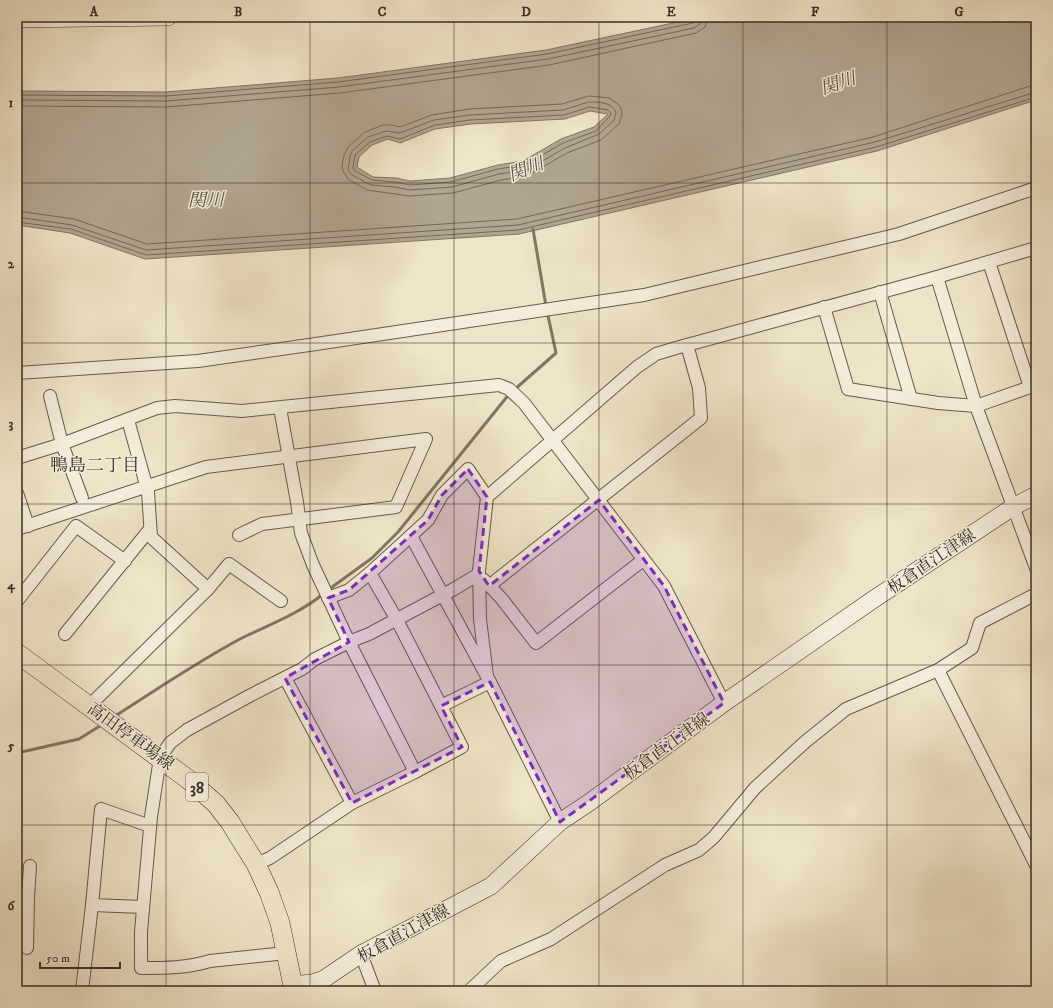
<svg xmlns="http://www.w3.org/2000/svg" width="1053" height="1008" viewBox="0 0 1053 1008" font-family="'IM FELL DW Pica','Noto Serif JP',serif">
<rect width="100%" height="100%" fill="#efe4c7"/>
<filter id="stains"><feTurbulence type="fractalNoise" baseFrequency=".005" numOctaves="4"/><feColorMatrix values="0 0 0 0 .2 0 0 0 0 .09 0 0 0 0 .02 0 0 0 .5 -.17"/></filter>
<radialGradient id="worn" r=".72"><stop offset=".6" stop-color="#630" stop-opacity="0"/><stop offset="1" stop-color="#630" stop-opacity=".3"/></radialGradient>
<path fill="#b1a590" stroke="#817565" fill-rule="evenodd" d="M 701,17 L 1036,17 L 1036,100 L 877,151 L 519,234 L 145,259 L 70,233 L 17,225 L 17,91 L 166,92 L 338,78 L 546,50 ZM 590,111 L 608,114 L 594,127 L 561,139 L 523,161 L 498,165 L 450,178 L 410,181 L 396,178 L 373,177 L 357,167 L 359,157 L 372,145 L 388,139 L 400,143 L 435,129 L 471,124 L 565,119 Z"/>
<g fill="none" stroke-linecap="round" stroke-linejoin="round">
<g stroke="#74685a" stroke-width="1">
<polyline points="17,95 166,96 338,82 547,54 693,23 696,21 696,17"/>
<polygon points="589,96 609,98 617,103 621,108 622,114 619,124 601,140 567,153 527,176 501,180 453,193 409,196 367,190 348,179 343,171 342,165 344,155 348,147 365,132 383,125 391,125 400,127 432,115 469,109 562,104"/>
<polyline points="17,100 166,101 339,87 548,59 694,28 700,24 702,17"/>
<path d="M 589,102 C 599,102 613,102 616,113 L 614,120 L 599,134 L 565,148 L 527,170 L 499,174 L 452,187 L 410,190 L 395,187 L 371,185 L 352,175 L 348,170 L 350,156 L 352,151 L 368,137 L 386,131 L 400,133 L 434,120 L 470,115 L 563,110 Z"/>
<polyline points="17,106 166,107 340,93 549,65 696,33 705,27 708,17"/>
<polygon points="590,107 608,110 611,113 610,116 596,131 563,143 525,165 498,169 451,182 410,185 395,182 372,180 355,171 353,168 355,155 370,142 387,136 400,139 435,125 470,120 564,115"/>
<polyline points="17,211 74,219 147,244 517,219 873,137 1030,86 1036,86"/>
<polyline points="17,217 72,225 146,250 518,225 875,142 1036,92"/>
<polyline points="17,222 71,229 146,255 518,230 876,147 1036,97"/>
</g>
<g stroke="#817565" stroke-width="3">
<polyline points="533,229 546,306"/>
<polyline points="514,390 556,353 547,311"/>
<polyline points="328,590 372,558 398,532 510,393"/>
<path d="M 115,716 C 156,690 197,662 240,639 C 268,625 299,614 323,594"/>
<polyline points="17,753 79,739 103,724"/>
</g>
<defs>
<g id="street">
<polyline points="989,262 1030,387"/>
<polyline points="937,277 976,406 1036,568"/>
<polyline points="880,292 911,399"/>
<polyline points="824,307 848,389 938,403 976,406 1036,385"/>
<polyline points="17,373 198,361 316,344 644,295 899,234 1036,188"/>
<polyline points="50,396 62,444 82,498"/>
<polyline points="17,458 62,444 157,408 175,406 242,411 499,385 509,389 524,403 664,586 724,703"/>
<polyline points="17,493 28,526"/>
<polyline points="17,529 206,467 426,439 396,507 262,524 239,535"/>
<polyline points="411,536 490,682 560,822"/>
<polyline points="370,573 428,520 442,495 468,469 487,497"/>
<polyline points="484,580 501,598 536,643 643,560"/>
<polyline points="489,586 701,418 699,388 687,345"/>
<polyline points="208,589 229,564 281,601"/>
<polyline points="328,598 349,590 370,573 397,620 462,747 415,772"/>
<polyline points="17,601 76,526 125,561"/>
<polyline points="65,634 150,529"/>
<polyline points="938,670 1036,865"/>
<polyline points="487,676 480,619 479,571 487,497 637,367 656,354 676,348 937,277 1036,248"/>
<polyline points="285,678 352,803"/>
<polyline points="89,706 208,589 151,537 148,492 128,420"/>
<polyline points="441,706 490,682"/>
<polyline points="256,864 270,858 352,803 415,772 349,642 313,565 301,533 297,502 280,408"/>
<polyline points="17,897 28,897 27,948"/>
<polyline points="28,897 30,866"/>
<polyline points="143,907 92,905 101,809 150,826"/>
<path d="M 286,953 L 210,961 C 187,968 165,968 141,968 L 141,932 L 151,817 L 160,758 L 170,743 L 187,730 L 251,695 L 302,669 L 315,659 L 349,642 L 369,634 L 454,589 L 479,574"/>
<polyline points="361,954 375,991"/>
<polyline points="82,991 92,905"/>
<polyline points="469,991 501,961 551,939 665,865 699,850 714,837 755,788 805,742 846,709 938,670 972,648 980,623 1036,594"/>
</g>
<g id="secondary">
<polyline points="17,19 168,17"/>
<polyline points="293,985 312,983 324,979 361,954 491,886 560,822 590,802 724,703 874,599 1013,507 1036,495"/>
</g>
<polyline id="primary" points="17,653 189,780 216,804 230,822 241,840 256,864 269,892 280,923 294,991"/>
</defs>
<use href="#street" stroke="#665a4e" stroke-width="14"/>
<use href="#secondary" stroke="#382c25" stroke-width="18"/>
<use href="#primary" stroke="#382c25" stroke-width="20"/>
<use href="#street" stroke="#f5eddb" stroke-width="12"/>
<use href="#secondary" stroke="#f5eddb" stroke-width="17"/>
<use href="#primary" stroke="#efe4c7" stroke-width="19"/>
</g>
<path fill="#7b2cbf" fill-opacity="0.2" stroke="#7b2cbf" stroke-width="3" stroke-dasharray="8 5" stroke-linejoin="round" d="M 468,469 L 487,497 L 479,571 L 489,586 L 599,500 L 664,586 L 724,703 L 560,822 L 490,682 L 441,706 L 462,747 L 352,803 L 285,678 L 349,642 L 328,598 L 349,590 L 428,520 L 442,495 Z"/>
<path fill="none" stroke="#382c25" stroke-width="1" stroke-opacity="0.55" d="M 166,17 L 166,991M 310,17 L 310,991M 454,17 L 454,991M 599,17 L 599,991M 743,17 L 743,991M 887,17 L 887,991M 17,183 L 1036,183M 17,343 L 1036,343M 17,504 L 1036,504M 17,665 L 1036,665M 17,825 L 1036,825"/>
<g text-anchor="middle" stroke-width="3" stroke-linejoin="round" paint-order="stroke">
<rect fill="#f5eddb" stroke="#71665c" stroke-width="1" x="186" y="773" width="22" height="28" rx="3"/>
<g font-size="16" font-weight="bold" fill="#382c25">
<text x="197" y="793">38</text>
</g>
<g font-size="17" fill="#382c25" stroke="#f5eddb">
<text transform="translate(931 561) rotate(-34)" y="6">板倉直江津線</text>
<text transform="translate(131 736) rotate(36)" y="6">高田停車場線</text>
<text transform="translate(666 746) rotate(-36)" y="6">板倉直江津線</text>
<text transform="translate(403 933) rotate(-29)" y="6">板倉直江津線</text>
</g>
<g font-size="18" font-style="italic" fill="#5c5045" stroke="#f5eddb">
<text transform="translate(838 83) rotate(-19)" y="6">関川</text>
<text transform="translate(526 169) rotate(-21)" y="6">関川</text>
<text transform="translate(206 200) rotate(-1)" y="6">関川</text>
</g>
<g font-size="18" fill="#382c25" stroke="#f5eddb">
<text x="95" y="471">鴨島二丁目</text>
</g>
</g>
<rect width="1053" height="1008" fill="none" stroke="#efe4c7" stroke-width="44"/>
<path d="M40 962v6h80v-6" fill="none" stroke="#382c25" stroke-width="2"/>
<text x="46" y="962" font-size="12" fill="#382c25" stroke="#f5eddb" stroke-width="3" paint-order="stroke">50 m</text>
<rect x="22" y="22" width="1009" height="964" fill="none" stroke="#382c25" stroke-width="1.5"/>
<g font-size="13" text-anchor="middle" font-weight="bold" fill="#382c25">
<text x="94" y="16">A</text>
<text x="238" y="16">B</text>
<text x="382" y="16">C</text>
<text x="526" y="16">D</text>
<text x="671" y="16">E</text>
<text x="815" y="16">F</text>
<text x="959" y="16">G</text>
<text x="11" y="107">1</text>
<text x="11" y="268">2</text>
<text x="11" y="428">3</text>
<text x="11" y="589">4</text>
<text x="11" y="750">5</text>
<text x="11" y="910">6</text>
</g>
<rect width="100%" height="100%" filter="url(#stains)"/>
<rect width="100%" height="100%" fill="url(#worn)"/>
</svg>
